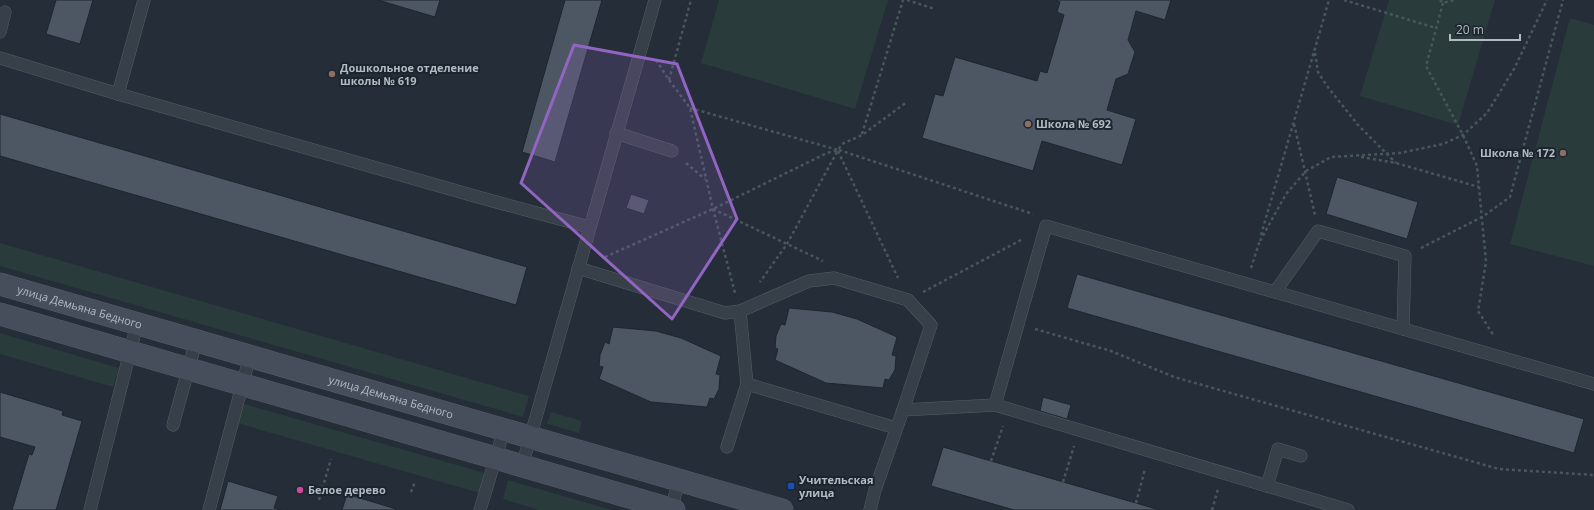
<svg xmlns="http://www.w3.org/2000/svg" width="1594" height="510" viewBox="0 0 1594 510" font-family="'Open Sans',sans-serif">
<rect width="100%" height="100%" fill="#242d38"/>
<g fill="#293b3b">
<polygon points="719,0 888,0 855,109 701,63"/>
<polygon points="1389,0 1495,0 1458,125 1360,96"/>
<polygon points="1570,18 1594,25 1594,266 1510,244"/>
<polygon points="0,243 529,396 523,417 0,266"/>
<polygon points="0,333 119,368 113,387 0,354"/>
<polygon points="244,404 495,476 490,496 230,421 238,408"/>
<polygon points="551,412 582,421 579,433 547,424"/>
<polygon points="508,480 612,510 539,510 503,499"/>
</g>
<g fill="#4c5763" stroke="#1e262f">
<polygon points="56,0 93,0 80,44 46,34"/>
<polygon points="378,0 440,0 435,17"/>
<polygon points="565,0 602,0 555,162 522,152"/>
<polygon points="1055,0 1171,0 1165,20 1136,11 1128,40 1135,52 1128,74 1116,79 1107,110 1136,119 1122,165 1042,141 1033,171 922,138 935,94 943,96 955,57 1037,81 1040,71 1047,73 1064,15 1057,12 1060,2"/>
<polygon points="0,114 527,267 516,305 0,156"/>
<polygon points="1337,177 1418,202 1407,239 1326,214"/>
<polygon points="631,194 649,200 644,214 626,208"/>
<polygon points="1077,274 1584,419 1574,453 1067,308"/>
<polygon points="789,308 832,312 857,319 897,337 892,355 896,356 895,370 889,380 885,379 883,388 826,383 775,360 778,349 775,348 776,336 781,324 785,325"/>
<polygon points="613,327 656,331 681,338 721,356 716,374 720,375 719,389 714,399 710,398 707,407 651,402 599,379 603,367 599,366 600,355 605,342 609,344"/>
<polygon points="0,392 63,411 62,415 82,421 56,510 12,510 29,454 32,455 35,447 0,437"/>
<polygon points="1043,397 1071,405 1067,419 1040,411"/>
<polygon points="943,447 991,461 1160,510 1014,510 931,486"/>
<polygon points="228,481 278,496 274,508 282,510 220,510"/>
<polygon points="347,494 396,509 396,510 342,510"/>
</g>
<g fill="none" stroke-linecap="round" stroke-linejoin="round">
<defs>
<g id="lane">
<polyline points="0,32 5,12"/>
<polyline points="0,58 118,94 144,0"/>
<polyline points="118,94 478,197 589,227"/>
<polyline points="616,133 672,151"/>
<polyline points="578,268 725,313 740,311 809,281 834,278 908,300 931,325 903,410"/>
<polyline points="1275,292 1318,231 1405,256 1403,329"/>
<polyline points="740,311 747,384 896,428"/>
<polyline points="995,405 1046,226 1594,384"/>
<polyline points="173,425 196,341"/>
<polyline points="727,447 747,384"/>
<polyline points="522,466 655,0"/>
<polyline points="1267,486 1278,449 1301,456"/>
<polyline points="90,510 137,324"/>
<polyline points="209,510 250,356"/>
<polyline points="480,510 504,430"/>
<polyline points="671,510 679,480"/>
<polyline points="870,510 875,490 903,410 995,405 1348,510"/>
</g>
<g id="secondary">
<path id="s1" d="M 0,284 L 782,510"/>
<polyline points="0,314 674,510"/>
</g>
</defs>
<use href="#lane" stroke="#555d66" stroke-width="13"/>
<use href="#secondary" stroke="#555d66" stroke-width="23"/>
<g stroke="#47585a" stroke-width="2.5" stroke-dasharray="3 3" stroke-linecap="butt">
<polyline points="907,0 935,9"/>
<polyline points="1344,0 1436,28"/>
<polyline points="1440,0 1443,3 1454,0"/>
<polyline points="1443,3 1426,66 1463,135 1477,166 1486,262 1478,311 1494,336"/>
<polyline points="1315,53 1318,72 1327,86 1358,125 1396,163"/>
<polyline points="656,60 669,80 690,108 713,209 735,293"/>
<polyline points="669,80 691,0"/>
<polyline points="690,108 838,150 787,244 760,282"/>
<polyline points="1294,124 1315,215"/>
<polyline points="862,134 903,0"/>
<polyline points="839,150 1033,214"/>
<polyline points="838,151 898,278"/>
<polyline points="1361,157 1396,163 1479,187"/>
<polyline points="686,163 705,179"/>
<polyline points="713,209 823,261"/>
<polyline points="1261,235 1329,0"/>
<polyline points="1260,241 1286,194 1306,171 1331,157 1400,153 1443,144 1463,135 1487,113 1514,69 1547,0"/>
<polyline points="1421,248 1482,217 1510,197 1563,0"/>
<polyline points="605,257 713,209 827,153 838,150 842,144 862,135 907,102"/>
<polyline points="1251,268 1260,240"/>
<polyline points="923,292 1023,239"/>
<polyline points="1035,329 1111,351 1174,377 1499,469 1594,475"/>
<polyline points="991,461 1003,426"/>
<polyline points="1063,482 1074,446"/>
<polyline points="411,492 415,482"/>
<polyline points="319,500 331,459"/>
<polyline points="1136,503 1145,469"/>
<polyline points="1212,510 1218,489"/>
</g>
<use href="#lane" stroke="#373f48" stroke-width="12"/>
<use href="#secondary" stroke="#464e5b" stroke-width="22"/>
</g>
<path fill="#9165c1" fill-opacity="0.2" stroke="#9165c1" stroke-width="3" stroke-linejoin="round" d="M 574,45 L 677,64 L 737,219 L 672,319 L 521,183 Z"/>
<g fill="#8d6e63" stroke="#1c242d" stroke-width="1.5">
<circle cx="332" cy="74" r="4"/>
<circle cx="1028" cy="124" r="4"/>
<circle cx="1563" cy="153" r="4"/>
</g>
<rect fill="#1a4fb4" stroke="#1c242d" stroke-width="1.5" x="787" y="482" width="8" height="8" rx="2"/>
<circle fill="#d1479c" stroke="#1c242d" stroke-width="1.5" cx="300" cy="490" r="4"/>
<g text-anchor="middle" stroke-width="4" stroke-linejoin="round" paint-order="stroke">
<g font-size="11" font-weight="bold" fill="#b2bac4" stroke="#1c242d" text-anchor="start">
<text x="340" y="72">Дошкольное отделение<tspan x="340" dy="13">школы № 619</tspan></text>
<text x="1036" y="128">Школа № 692</text>
<text x="1555" y="157" text-anchor="end">Школа № 172</text>
<text x="799" y="484">Учительская<tspan x="799" dy="13">улица</tspan></text>
<text x="308" y="494">Белое дерево</text>
</g>
<g font-size="11" fill="#b2bac4" stroke="#1c242d">
<text dy="4" stroke="none"><textPath href="#s1" startOffset="83">улица Демьяна Бедного</textPath></text>
<text dy="4" stroke="none"><textPath href="#s1" startOffset="407">улица Демьяна Бедного</textPath></text>
</g>
</g>
<path d="M1450 34v6h70v-6" fill="none" stroke="#b2bac4" stroke-width="2"/>
<text x="1456" y="34" font-size="12" fill="#b2bac4" stroke="#1c242d" stroke-width="3" paint-order="stroke">20 m</text>
</svg>
